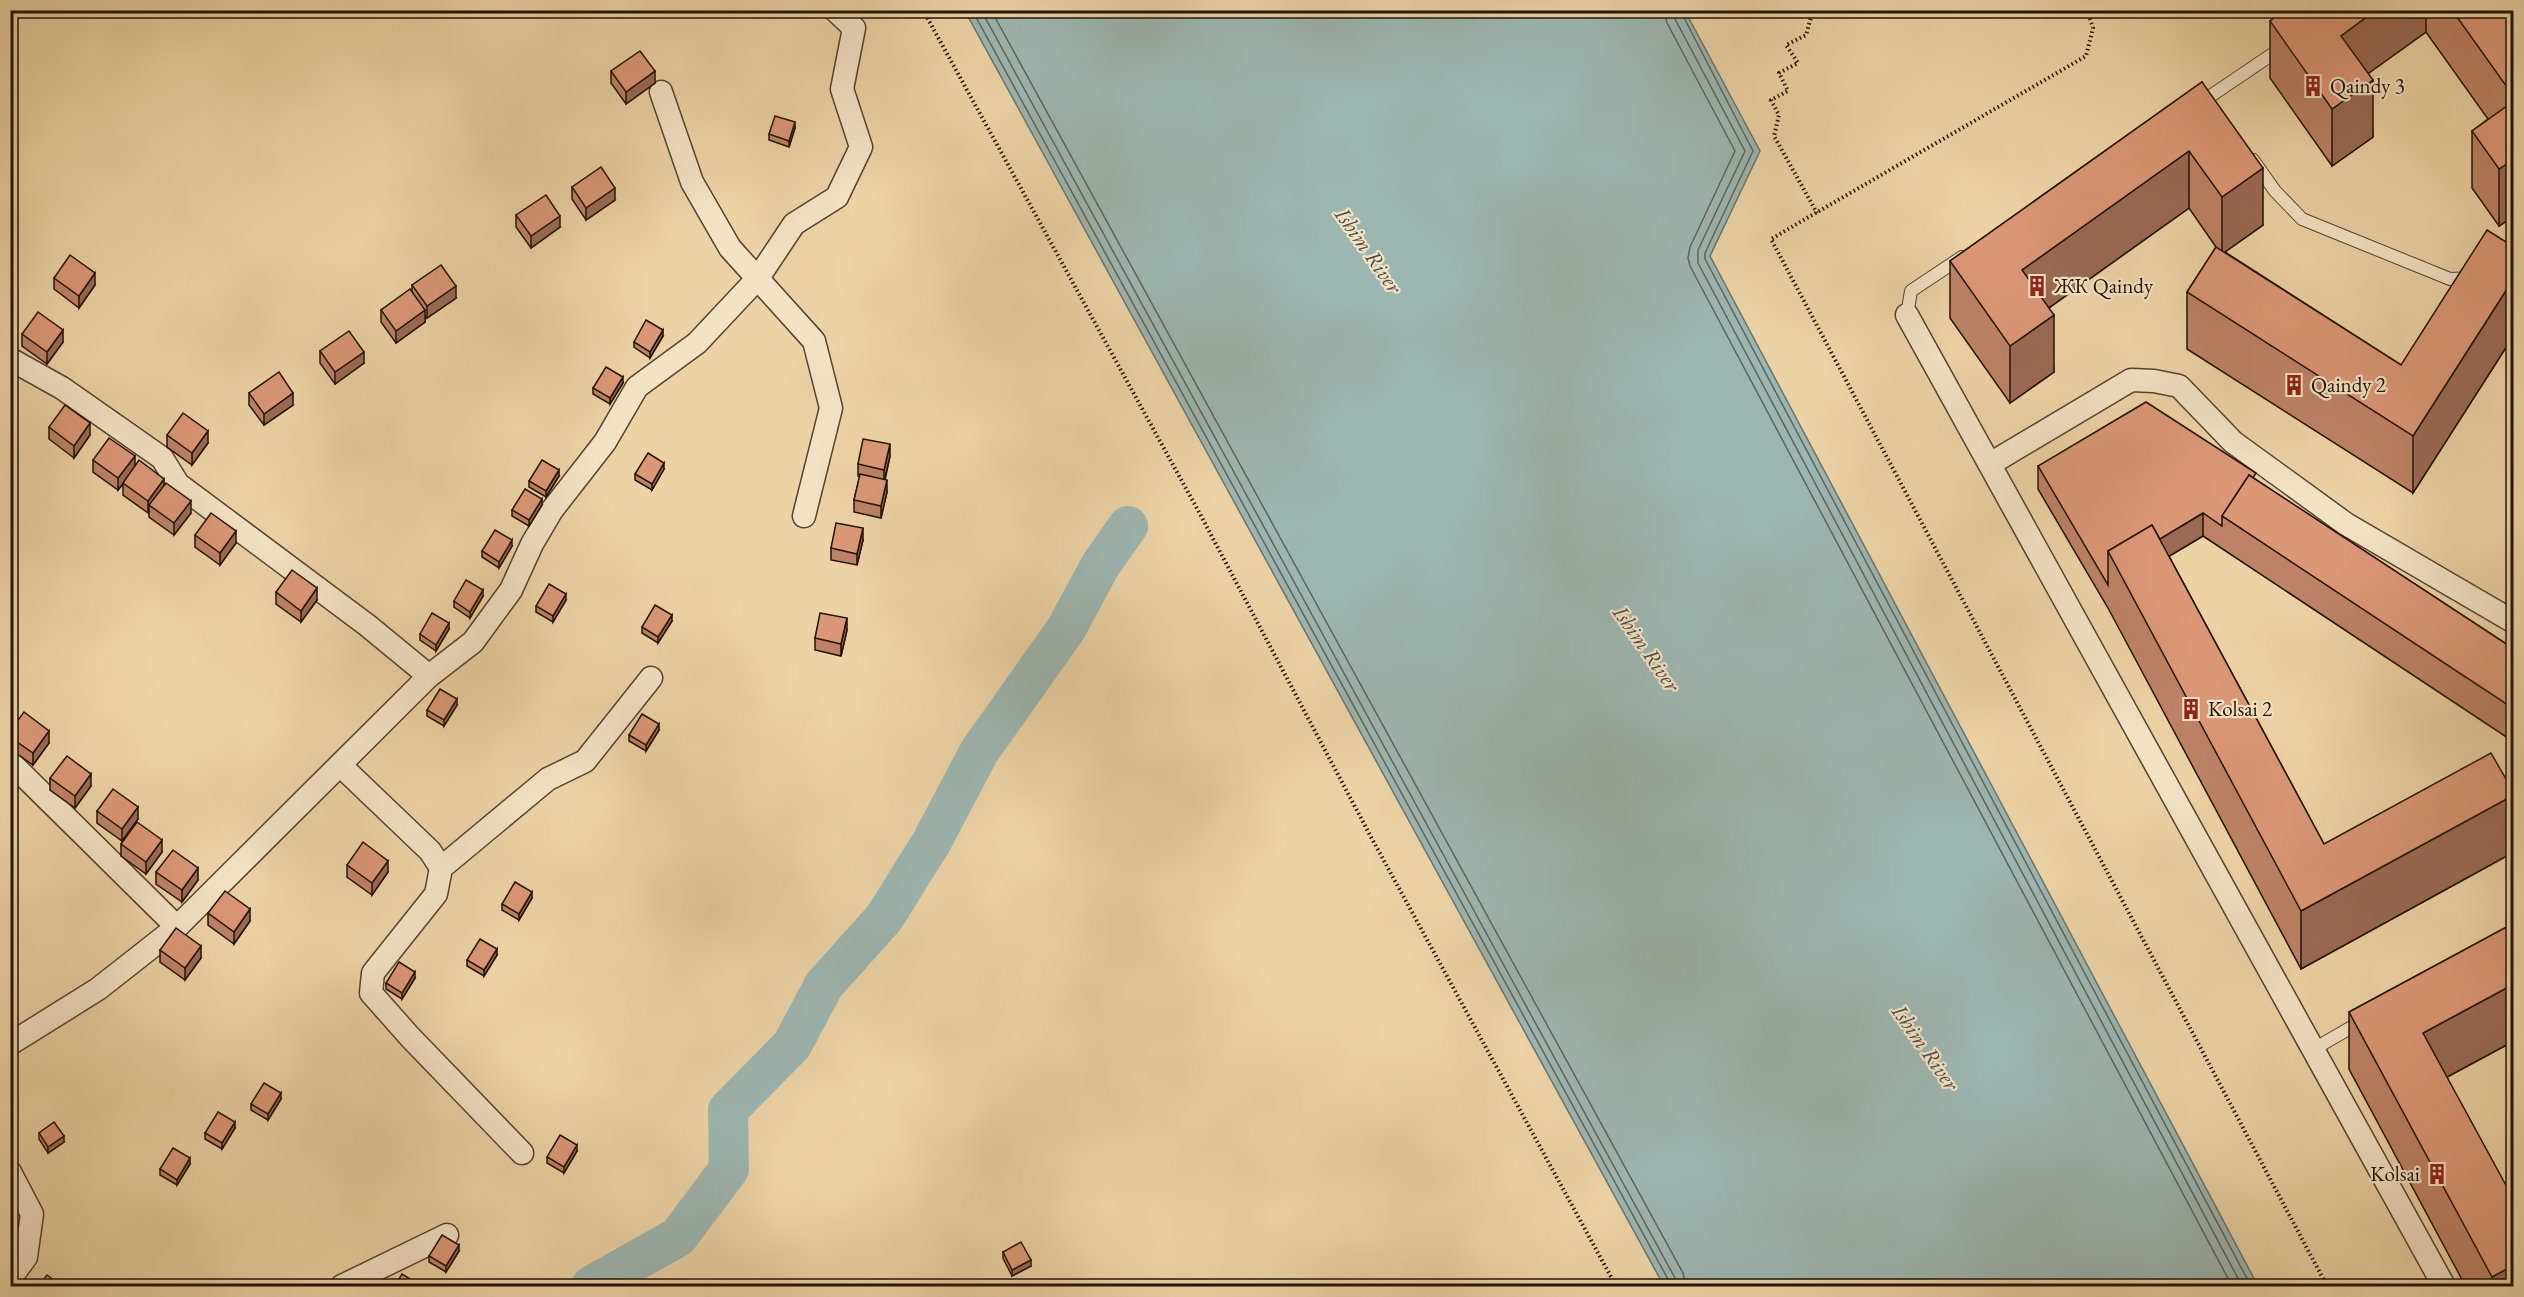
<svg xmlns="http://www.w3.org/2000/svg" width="2524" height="1297" viewBox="0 0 2524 1297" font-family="'EB Garamond',serif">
<rect width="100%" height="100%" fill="#ecd3a5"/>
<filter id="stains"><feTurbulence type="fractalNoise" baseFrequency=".00333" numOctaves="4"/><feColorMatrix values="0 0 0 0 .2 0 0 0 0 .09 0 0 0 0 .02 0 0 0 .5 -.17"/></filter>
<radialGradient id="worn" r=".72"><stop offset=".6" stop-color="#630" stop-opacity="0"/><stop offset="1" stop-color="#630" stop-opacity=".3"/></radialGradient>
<polygon fill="#9cb6b1" stroke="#6a756d" stroke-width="1.5" points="965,11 1685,11 1760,151 1710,256 2258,1286 1664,1286"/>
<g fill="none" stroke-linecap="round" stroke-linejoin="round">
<g stroke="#5e645c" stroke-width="1.5">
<polyline points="972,10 1669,1281 1669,1286"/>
<polyline points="981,10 1675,1278 1677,1286"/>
<polyline points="991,10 1683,1273 1686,1286"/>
<polyline points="1664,10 1667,23 1735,151 1690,247 1688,258 1690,266 2232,1286"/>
<polyline points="1673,10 1675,19 1745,151 1698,250 1698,263 2242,1286"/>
<polyline points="1680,10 1753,151 1705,253 1705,259 2251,1286"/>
</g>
<polyline stroke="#9cb6b1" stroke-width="40" points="591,1286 678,1237 729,1169 728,1110 792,1045 824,985 884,918 931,843 979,752 1066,629 1100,566 1128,526"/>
<defs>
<g id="lane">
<polyline points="2209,97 2283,47"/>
<polyline points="2253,160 2275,191 2302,219 2450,279 2472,278"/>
<polyline points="1907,315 1911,291 1962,257"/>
<polyline points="2314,1049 2362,1021"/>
</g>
<g id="street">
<polyline points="661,92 692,182 730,248 814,341 831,408 804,516"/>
<polyline points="1907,315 2444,1286"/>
<polyline points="10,359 62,388 162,458 178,484 367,625 429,676"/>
<polyline points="1990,464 2131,380 2154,381 2179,386 2233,442 2346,524 2514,622"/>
<polyline points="10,762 177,927"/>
<polyline points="340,765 430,851 441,868"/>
<polyline points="10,1044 98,989 177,927 429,676 473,642 511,590 532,544 552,510 605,442 637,387 697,343 758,278 794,224 837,197 861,147 842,89 854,28 835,10"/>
<polyline points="522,1153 410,1037 371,993 373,973 436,894 441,868 548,779 585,761 651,678"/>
<polyline points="10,1172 32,1214 26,1257 10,1279"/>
<polyline points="342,1286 447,1235"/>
</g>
</defs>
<use href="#lane" stroke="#53432f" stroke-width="14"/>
<use href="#street" stroke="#53432f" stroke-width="25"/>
<g stroke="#201308" stroke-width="4" stroke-dasharray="1.5 3" stroke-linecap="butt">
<polyline points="923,10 1200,514 1371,837 1616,1286"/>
<polyline points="1813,10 1806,35 1786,45 1798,63 1779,73 1788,91 1771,100 1779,115 1774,136 1817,213"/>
<polyline points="2087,10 2093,28 2086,56 1771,239 2327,1286"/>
</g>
<use href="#lane" stroke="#f3e2c4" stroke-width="12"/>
<use href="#street" stroke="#f3e2c4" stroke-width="22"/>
</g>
<g fill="#bd8265" stroke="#201308" stroke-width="1.5">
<polygon points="2285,10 2514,10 2514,216 2499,226 2472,188 2472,131 2488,119 2426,32 2368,73 2373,137 2332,166 2270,78 2270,21"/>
<polygon points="611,71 655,83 626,104 611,83"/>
<polygon points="2202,82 2263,225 2225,252 2401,365 2514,247 2514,335 2413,493 2187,349 2187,292 2216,247 2189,208 2049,308 2054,372 2010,403 1950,318 1950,261"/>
<polygon points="795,128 789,147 769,140 769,134"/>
<polygon points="572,187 615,200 586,220 572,199"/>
<polygon points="516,215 560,227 531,248 516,227"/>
<polygon points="54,278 95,285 79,308 54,289"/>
<polygon points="412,285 456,298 427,318 425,316 425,322 396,343 381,322 381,310 412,292"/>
<polygon points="22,334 63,342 47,364 22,346"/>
<polygon points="663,336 650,358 634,347 634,342"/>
<polygon points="320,351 364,363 335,384 320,363"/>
<polygon points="623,383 610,404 593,394 593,388"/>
<polygon points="249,393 293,405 264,425 249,405"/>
<polygon points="49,427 90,435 74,458 49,439"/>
<polygon points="167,435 208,443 192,465 167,447"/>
<polygon points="890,456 885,480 887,492 881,518 854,512 854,500 860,476 858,476 858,464"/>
<polygon points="93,460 135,467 164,484 191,513 174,535 149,517 149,511 148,513 123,495 123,484 118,490 93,472"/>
<polygon points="2038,466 2256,480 2514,649 2514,742 2203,536 2169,556 2324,844 2514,793 2514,852 2301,969 2108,608 2038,489"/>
<polygon points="664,469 652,490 635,480 635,474"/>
<polygon points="559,476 546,497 529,487 529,481"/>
<polygon points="542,505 529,526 512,516 512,510"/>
<polygon points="195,535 236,543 220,565 195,547"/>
<polygon points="863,540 857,565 831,560 831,548"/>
<polygon points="512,546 499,568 482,557 482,551"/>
<polygon points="276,592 317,600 301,622 276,604"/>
<polygon points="483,596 470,618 454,607 454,601"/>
<polygon points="566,600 553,622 536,612 536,606"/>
<polygon points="672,621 658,643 642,633 642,627"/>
<polygon points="449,629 436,651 420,640 420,634"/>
<polygon points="847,630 841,656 815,650 815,638"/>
<polygon points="457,705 444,726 427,716 427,710"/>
<polygon points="659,730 646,751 629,741 629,735"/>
<polygon points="10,731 49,743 33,765 10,749"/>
<polygon points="50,778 91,786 75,808 50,790"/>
<polygon points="97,811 138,819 122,841 97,823"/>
<polygon points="121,844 162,852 146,874 121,856"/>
<polygon points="347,865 388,872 372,895 347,877"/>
<polygon points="156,872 198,880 182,902 156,884"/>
<polygon points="532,898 519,920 502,910 502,904"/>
<polygon points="208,913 250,921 234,944 208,925"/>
<polygon points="2514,923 2514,1041 2447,1077 2514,1287 2466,1287 2349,1069 2349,1012"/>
<polygon points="160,950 201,958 185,980 160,962"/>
<polygon points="497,955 484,976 467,966 467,960"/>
<polygon points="415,978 402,999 386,989 386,983"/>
<polygon points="281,1099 268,1120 251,1110 251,1104"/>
<polygon points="235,1128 222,1149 205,1139 205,1133"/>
<polygon points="39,1133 64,1142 48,1153 39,1139"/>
<polygon points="577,1151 564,1173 547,1163 547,1157"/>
<polygon points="190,1164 177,1185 160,1175 160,1169"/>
<polygon points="459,1251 446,1272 429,1262 429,1256"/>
<polygon points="1003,1252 1031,1266 1012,1276 1003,1258"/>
</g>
<g fill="#9a6a53" stroke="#201308" stroke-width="1.5">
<polygon points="2376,10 2426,10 2426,32 2341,93 2341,36"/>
<polygon points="655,71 655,83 626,104 626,92"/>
<polygon points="2373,80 2373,137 2332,166 2332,109"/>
<polygon points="795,122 795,128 789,147 789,141"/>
<polygon points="2189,151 2189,208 2022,327 2022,270"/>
<polygon points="2514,159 2514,216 2499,226 2499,169"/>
<polygon points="2263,168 2263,225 2222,254 2222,197"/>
<polygon points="615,188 615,200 586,220 586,208"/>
<polygon points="560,216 560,227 531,248 531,236"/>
<polygon points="95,273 95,285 79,308 79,296"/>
<polygon points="2514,278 2514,335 2413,493 2413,436"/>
<polygon points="456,286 456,298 427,318 427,306"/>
<polygon points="425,310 425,322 396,343 396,331"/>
<polygon points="2054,315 2054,372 2010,403 2010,346"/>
<polygon points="63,330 63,342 47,364 47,352"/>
<polygon points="663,330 663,336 650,358 650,352"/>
<polygon points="364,352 364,363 335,384 335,372"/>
<polygon points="623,377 623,383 610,404 610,398"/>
<polygon points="293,393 293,405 264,425 264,414"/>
<polygon points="90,423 90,435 74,458 74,446"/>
<polygon points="208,431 208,443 192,465 192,453"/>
<polygon points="890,444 890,456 884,482 884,470"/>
<polygon points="135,456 135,468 118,490 118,478"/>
<polygon points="664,463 664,469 652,490 652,484"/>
<polygon points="559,470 559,476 546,497 546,491"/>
<polygon points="164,479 164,491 149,505 149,511 148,513 148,501"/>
<polygon points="887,480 887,492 881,518 881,506"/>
<polygon points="542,499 542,505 529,526 529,520"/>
<polygon points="191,501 191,513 174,535 174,523"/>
<polygon points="2203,513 2203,536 2143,572 2136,553"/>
<polygon points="863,528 863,540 857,565 857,554"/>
<polygon points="236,531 236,543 220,565 220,553"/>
<polygon points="512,540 512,546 499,568 499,562"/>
<polygon points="317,588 317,600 301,622 301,611"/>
<polygon points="483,590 483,596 470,618 470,612"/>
<polygon points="566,594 566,600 553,622 553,616"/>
<polygon points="672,615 672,621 658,643 658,637"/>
<polygon points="847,618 847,630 841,656 841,644"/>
<polygon points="449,623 449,629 436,651 436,645"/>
<polygon points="457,699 457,705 444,726 444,720"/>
<polygon points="659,724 659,730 646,751 646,745"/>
<polygon points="49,731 49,743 33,765 33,753"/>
<polygon points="91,774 91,786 75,808 75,796"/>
<polygon points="2514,795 2514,852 2301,969 2301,911"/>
<polygon points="138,807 138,819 122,841 122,829"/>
<polygon points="162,840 162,852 146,874 146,862"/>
<polygon points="388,861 388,872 372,895 372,883"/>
<polygon points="198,868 198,880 182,902 182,890"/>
<polygon points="532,892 532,898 519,920 519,914"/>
<polygon points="250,909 250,921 234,944 234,932"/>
<polygon points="201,946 201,958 185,980 185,968"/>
<polygon points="497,949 497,955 484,976 484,970"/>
<polygon points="415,972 415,978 402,999 402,993"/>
<polygon points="2514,984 2514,1041 2423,1090 2423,1033"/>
<polygon points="281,1093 281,1099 268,1120 268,1114"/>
<polygon points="235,1122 235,1128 222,1149 222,1143"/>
<polygon points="64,1136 64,1142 48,1153 48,1147"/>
<polygon points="577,1145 577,1151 564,1173 564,1167"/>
<polygon points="190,1158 190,1164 177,1185 177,1180"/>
<polygon points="459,1245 459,1251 446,1272 446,1266"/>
<polygon points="1031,1260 1031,1266 1012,1276 1012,1270"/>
<polygon points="2514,1265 2514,1287 2492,1287 2492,1277"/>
</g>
<g fill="#dc9776" stroke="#201308" stroke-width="1.5">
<polygon points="2285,10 2376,10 2341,36 2373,80 2332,109 2270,21"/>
<polygon points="2452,10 2514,10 2514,97"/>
<polygon points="640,51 655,71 626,92 611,71"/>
<polygon points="2202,82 2263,168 2222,197 2189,151 2022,270 2054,315 2010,346 1950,261"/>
<polygon points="2514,101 2514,159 2499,169 2472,131"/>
<polygon points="775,116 795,122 789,141 769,134"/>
<polygon points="601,167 615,188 586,208 572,187"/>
<polygon points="546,195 560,216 531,236 516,215"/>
<polygon points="2487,230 2514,247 2514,278 2413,436 2187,292 2216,247 2401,365"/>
<polygon points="70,255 95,273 79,296 54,278"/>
<polygon points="441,265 456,286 427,306 412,285"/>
<polygon points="410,289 425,310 396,331 381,310"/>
<polygon points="38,312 63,330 47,352 22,334"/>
<polygon points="646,320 663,330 650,352 634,342"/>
<polygon points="349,331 364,352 335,372 320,351"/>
<polygon points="606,367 623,377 610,398 593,388"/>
<polygon points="279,372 293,393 264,414 249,393"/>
<polygon points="2146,402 2256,473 2253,478 2249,475 2222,516 2222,526 2203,513 2160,539 2152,525 2108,551 2108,585 2038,466"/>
<polygon points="65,405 90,423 74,446 49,427"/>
<polygon points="183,413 208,431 192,453 167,435"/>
<polygon points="109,438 135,456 118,478 93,460"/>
<polygon points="863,439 890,444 884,470 858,464"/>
<polygon points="648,453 664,463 652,484 635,474"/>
<polygon points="139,460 164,479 148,501 123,483"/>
<polygon points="542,460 559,470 546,491 529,481"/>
<polygon points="860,474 887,480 881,506 854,500"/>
<polygon points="2249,475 2514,649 2514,709 2222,516"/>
<polygon points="166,483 191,501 174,523 149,505"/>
<polygon points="525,489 542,499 529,520 512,510"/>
<polygon points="211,513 236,531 220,553 195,535"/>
<polygon points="836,523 863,528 857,554 831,548"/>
<polygon points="2152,525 2324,844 2491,753 2514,793 2514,795 2301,911 2108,551"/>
<polygon points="495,530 512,540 499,562 482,551"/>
<polygon points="292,570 317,588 301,611 276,592"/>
<polygon points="466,580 483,590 470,612 454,601"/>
<polygon points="549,584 566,594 553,616 536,606"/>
<polygon points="655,605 672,615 658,637 642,627"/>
<polygon points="432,613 449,623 436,645 420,634"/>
<polygon points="820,613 847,618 841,644 815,638"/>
<polygon points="440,689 457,699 444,720 427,710"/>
<polygon points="24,712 49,731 33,753 10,737 10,731"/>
<polygon points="642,714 659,724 646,745 629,735"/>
<polygon points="67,756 91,774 75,796 50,778"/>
<polygon points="113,789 138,807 122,829 97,811"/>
<polygon points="137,822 162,840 146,862 121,844"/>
<polygon points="363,842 388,861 372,883 347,865"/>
<polygon points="173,850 198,868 182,890 156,872"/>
<polygon points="515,882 532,892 519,914 502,904"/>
<polygon points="225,891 250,909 234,932 208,913"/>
<polygon points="2514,923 2514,984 2423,1033 2514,1200 2514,1265 2492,1277 2349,1012"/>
<polygon points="176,928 201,946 185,968 160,950"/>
<polygon points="480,939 497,949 484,970 467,960"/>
<polygon points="399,962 415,972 402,993 386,983"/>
<polygon points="264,1083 281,1093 268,1114 251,1104"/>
<polygon points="218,1112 235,1122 222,1143 205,1133"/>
<polygon points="54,1122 64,1136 48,1147 39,1133"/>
<polygon points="560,1135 577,1145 564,1167 547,1157"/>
<polygon points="173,1148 190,1158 177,1180 160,1169"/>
<polygon points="442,1235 459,1245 446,1266 429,1256"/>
<polygon points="1021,1242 1031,1260 1012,1270 1003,1252"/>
<polygon points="402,1274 418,1284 417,1287 394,1287"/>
<polygon points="47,1275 62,1286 62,1287 38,1287"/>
</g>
<defs>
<symbol id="building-bare" viewBox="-9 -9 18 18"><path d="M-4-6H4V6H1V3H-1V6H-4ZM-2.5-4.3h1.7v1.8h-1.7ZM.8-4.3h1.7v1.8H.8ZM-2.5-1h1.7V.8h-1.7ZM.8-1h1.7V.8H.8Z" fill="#8f2418" stroke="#f3e2c4" stroke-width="2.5" paint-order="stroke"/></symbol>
</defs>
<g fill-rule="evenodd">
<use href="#building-bare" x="2298" y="71" width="30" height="30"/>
<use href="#building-bare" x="2022" y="271" width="30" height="30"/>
<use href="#building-bare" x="2279" y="370" width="30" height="30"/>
<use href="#building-bare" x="2176" y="694" width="30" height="30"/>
<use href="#building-bare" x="2422" y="1159" width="30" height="30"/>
</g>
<g text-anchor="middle" stroke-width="4.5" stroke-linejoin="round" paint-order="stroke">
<g font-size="21" fill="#201308" stroke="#f3e2c4" text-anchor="start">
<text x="2330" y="93">Qaindy 3</text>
<text x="2054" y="293">ЖК Qaindy</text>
<text x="2311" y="392">Qaindy 2</text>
<text x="2208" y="716">Kolsai 2</text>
<text x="2420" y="1181" text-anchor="end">Kolsai</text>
</g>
<g font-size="22" font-style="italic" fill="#4b4c43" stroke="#f3e2c4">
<text transform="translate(1369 250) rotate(55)" y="8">Ishim River</text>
<text transform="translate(1647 648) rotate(55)" y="8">Ishim River</text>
<text transform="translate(1926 1047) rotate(55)" y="8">Ishim River</text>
</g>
</g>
<rect width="2524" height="1297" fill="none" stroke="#ecd3a5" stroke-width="36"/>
<rect x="12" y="12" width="2500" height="1273" fill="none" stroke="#201308" stroke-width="3"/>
<rect x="18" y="18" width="2488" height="1261" fill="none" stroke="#201308" stroke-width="1.5"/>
<rect width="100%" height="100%" filter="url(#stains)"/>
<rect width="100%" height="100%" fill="url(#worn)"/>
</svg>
